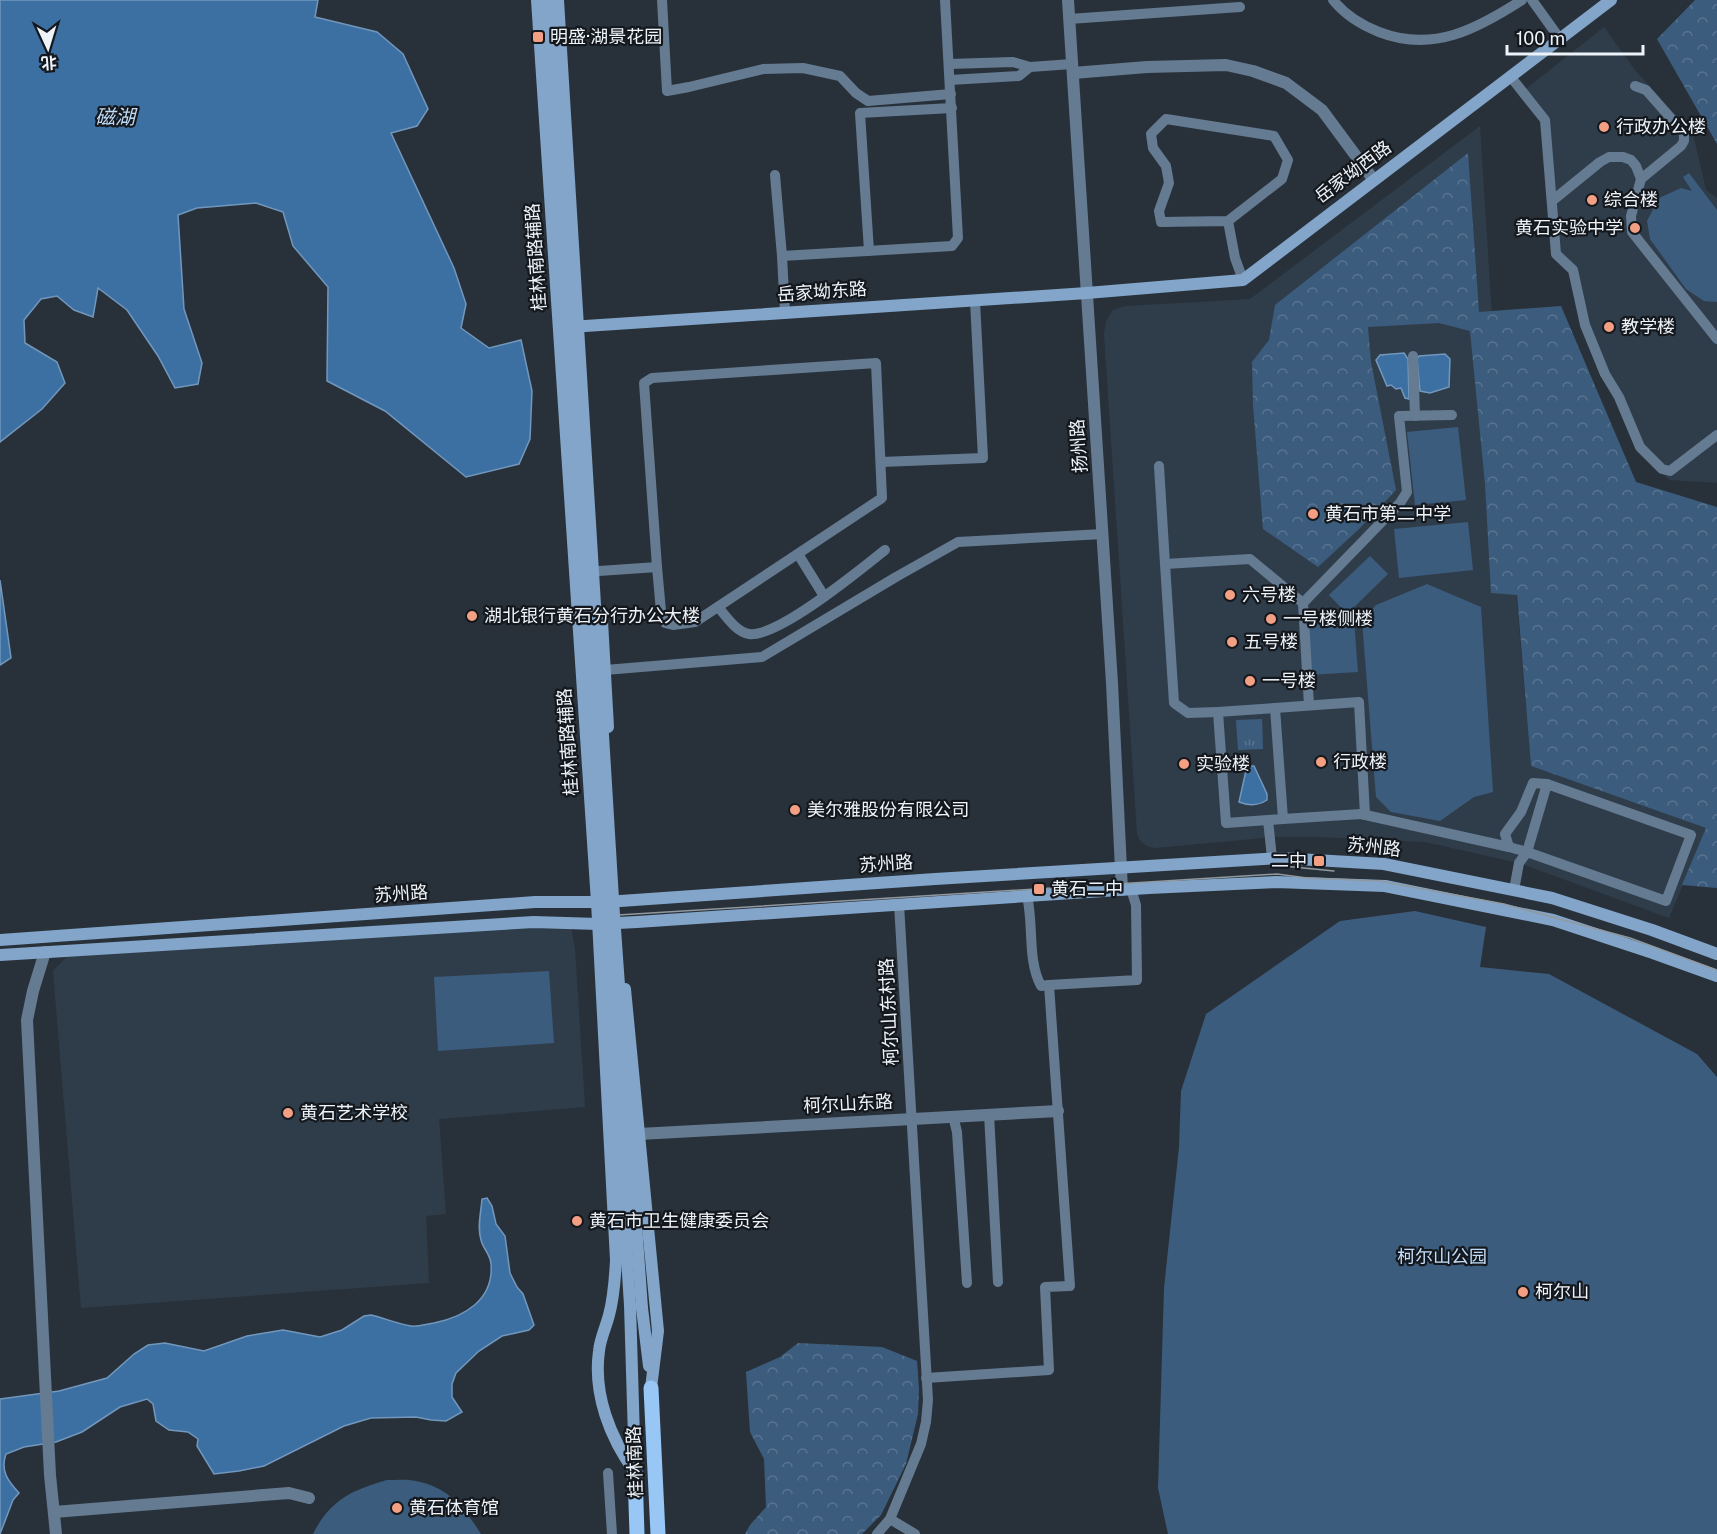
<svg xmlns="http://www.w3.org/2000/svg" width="1717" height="1534" viewBox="0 0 1717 1534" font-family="'Public Sans','Noto Sans SC',sans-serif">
<defs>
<pattern id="grass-tufts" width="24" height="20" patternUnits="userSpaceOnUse" patternTransform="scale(1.5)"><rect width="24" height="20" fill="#3c5c7d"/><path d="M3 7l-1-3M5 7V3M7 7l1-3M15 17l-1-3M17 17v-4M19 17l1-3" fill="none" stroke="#587490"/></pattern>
<pattern id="forest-crowns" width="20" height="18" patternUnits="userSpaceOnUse" patternTransform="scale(1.5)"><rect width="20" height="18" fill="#3c5c7d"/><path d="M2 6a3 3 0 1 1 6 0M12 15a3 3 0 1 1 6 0" fill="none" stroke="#587490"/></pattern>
</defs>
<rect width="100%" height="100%" fill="#28313a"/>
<g fill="#2f3d4b">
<polygon points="1604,27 1635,70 1693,134 1706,190 1717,198 1717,483 1670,480 1638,453 1582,328 1568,271 1555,258 1543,122 1521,93"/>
<polygon points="1480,126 1491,301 1531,766 1707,828 1669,918 1519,863 1425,842 1319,837 1276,837 1155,848 1147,846 1140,841 1137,833 1104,334 1106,321 1113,310 1125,306 1250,299"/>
<polygon points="571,927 575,948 585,1107 439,1119 446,1214 426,1216 429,1283 81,1308 53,971 70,953 433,929"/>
</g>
<polygon fill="url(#grass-tufts)" points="1262,719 1263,749 1238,750 1236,720"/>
<g fill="url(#forest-crowns)">
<polygon points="1695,0 1717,0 1717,144 1657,39"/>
<polygon points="1468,153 1479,312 1561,306 1636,482 1717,507 1717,888 1682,885 1706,828 1531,766 1517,595 1491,593 1485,484 1470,331 1439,323 1368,327 1371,362 1396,490 1359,529 1318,567 1263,529 1253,405 1252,362 1269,340 1275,305"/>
<polygon points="798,1343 882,1347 917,1361 919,1389 918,1414 906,1464 881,1515 862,1534 745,1534 750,1525 766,1507 764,1459 750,1432 746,1372 780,1357"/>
</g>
<g fill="#3c5c7d">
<polygon points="1689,173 1717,210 1717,302 1704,301 1686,289 1650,239 1647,221 1659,198 1681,188 1692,191 1683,177"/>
<polygon points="1458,427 1466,500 1415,505 1407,432"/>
<polygon points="1468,522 1473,570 1399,578 1394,529"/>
<polygon points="1370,556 1388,574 1347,614 1329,595"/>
<polygon points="1427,584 1481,607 1493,792 1474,797 1440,821 1391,812 1376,797 1362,621 1376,605"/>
<polygon points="1354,620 1358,672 1309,675 1306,623"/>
<polygon points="1415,911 1486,927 1480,967 1549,974 1697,1054 1717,1077 1717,1534 1168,1534 1158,1488 1164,1288 1179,1147 1181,1091 1206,1014 1340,921"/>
<polygon points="549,971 554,1043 438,1051 434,977"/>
<path d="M 387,1480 C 396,1480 407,1479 416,1481 C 448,1487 465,1508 481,1534 L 313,1534 C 330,1500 352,1490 387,1480 Z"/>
</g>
<g fill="#3d70a2" stroke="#7297bc" stroke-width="1.5">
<polygon points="0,0 318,0 315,17 377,32 403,54 428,109 417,126 391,133 454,268 466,304 461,328 489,348 521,340 532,391 530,439 519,464 466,477 385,411 327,381 328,287 293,246 283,212 256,203 197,208 178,215 184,309 202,363 198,384 175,388 158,356 127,310 98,288 93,317 74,310 57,296 41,299 24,320 25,343 57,362 65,383 42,409 0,442"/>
<polygon points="1404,353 1408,359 1409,399 1405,398 1401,388 1396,389 1391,385 1387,386 1376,360 1380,355"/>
<polygon points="1445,354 1450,359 1449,387 1430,393 1420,391 1417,359 1419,356"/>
<polygon points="0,580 11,658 0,665"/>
<path d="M 1247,766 L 1254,766 L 1267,794 L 1267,800 C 1258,806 1249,806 1239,802 Z"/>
<path d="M 487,1198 L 492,1206 L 496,1224 L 505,1236 L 510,1273 L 517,1287 L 523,1294 L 534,1325 L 529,1330 L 502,1336 L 479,1351 L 456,1373 L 452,1384 L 452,1397 L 462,1412 L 446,1421 L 431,1420 L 416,1417 L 371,1418 L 344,1426 L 264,1466 L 239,1471 L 214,1474 L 197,1446 L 198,1439 L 188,1432 L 169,1430 L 156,1421 L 153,1404 L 147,1399 L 120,1407 L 82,1432 L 56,1442 L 24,1447 L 6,1454 C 0,1471 8,1481 19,1493 L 13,1500 L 0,1534 L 0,1399 L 59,1391 L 107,1378 L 134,1354 L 148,1345 L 165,1343 L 204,1351 L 247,1336 L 283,1330 L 320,1337 L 342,1330 L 364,1316 L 371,1315 C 384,1318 398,1324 411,1326 C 418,1327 427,1324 434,1323 C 464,1317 494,1300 491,1264 C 490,1253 483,1249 481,1240 C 477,1227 481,1212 482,1199 Z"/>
</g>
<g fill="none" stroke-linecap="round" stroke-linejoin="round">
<g stroke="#657b92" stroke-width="10">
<polyline points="662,0 667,91 689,87 763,69 803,68 840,76 856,93 868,101 951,94"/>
<path d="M 1333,0 C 1345,15 1361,25 1379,32 C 1433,53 1477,29 1522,0"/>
<polyline points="1532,0 1560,39"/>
<polyline points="1069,19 1240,7"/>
<polyline points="949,64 1013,62 1030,67 1072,64"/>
<polyline points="1510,76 1545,120 1556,254 1573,270 1585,325 1605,374 1619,397 1640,447 1662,469 1670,471 1717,435"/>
<polyline points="950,80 1019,76 1030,67"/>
<polyline points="1635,86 1646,90 1684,133 1684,141 1681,146 1641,179"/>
<polyline points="775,175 782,256 952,246 958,238 945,0"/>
<polyline points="1552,201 1600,162 1609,157 1623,157 1631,160 1636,166 1641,179 1631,216 1632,232 1717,339"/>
<polyline points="1228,221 1161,222 1159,211 1169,183 1166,166 1153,148 1151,134 1166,119 1274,136 1288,160 1282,179 1228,221 1235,258 1243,280"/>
<polyline points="869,251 860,113 952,108"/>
<polyline points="782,256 785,313"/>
<polyline points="1413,356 1415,416"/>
<polygon points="876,363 882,498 695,622 673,625 665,623 661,611 657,567 644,383 652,378"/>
<polyline points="881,462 983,458 975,301"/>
<polyline points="1159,466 1165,564"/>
<polyline points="798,554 824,596"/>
<polyline points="599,571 657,567"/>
<path d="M 718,607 C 726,616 736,632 749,634 C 778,638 861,569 885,550"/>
<polyline points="605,670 762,657 896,577 958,542 1103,534"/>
<polyline points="1309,705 1303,603 1400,503 1407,492 1399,416 1452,415"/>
<polyline points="1275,708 1359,702 1365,815"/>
<polyline points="1218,712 1188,713 1174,703 1165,564 1250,559 1303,603"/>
<polyline points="1283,819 1361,814 1509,847 1527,852 1666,901 1691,835 1547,784 1527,852 1519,863 1514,890"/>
<polyline points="1268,820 1226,823 1218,712 1275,708 1283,819 1268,820 1272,858"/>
<polyline points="1509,847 1505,834 1521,812 1533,783 1547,784"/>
<polyline points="1049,985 1137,980 1136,905 1131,889"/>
<polyline points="989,1114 998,1282"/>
<polyline points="953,1116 957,1132 967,1283"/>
<path d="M 926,1378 L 1049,1370 L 1045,1287 L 1070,1286 L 1049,985 L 1041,986 C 1027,960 1034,925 1027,896"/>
<polyline points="608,1473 612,1534"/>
<polyline points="890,1519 915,1534"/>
<polyline points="877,1534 890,1519 921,1444 926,1422 928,1400 899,904"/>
</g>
<g stroke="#657b92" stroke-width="12">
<polyline points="1068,0 1112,683 1122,890"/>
<polyline points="1073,73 1147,67 1226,65 1253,71 1286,83 1322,110 1373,179"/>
<polyline points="45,952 33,991 27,1020 50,1475 56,1534"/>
<polyline points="639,1134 1058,1111"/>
<polyline points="54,1512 289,1493 309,1498"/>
</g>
<g stroke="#82a5c9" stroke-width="12">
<path d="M 537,0 L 597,902 L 616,1260 C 615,1279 614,1297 609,1315 C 606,1327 600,1339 599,1351 C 593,1394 610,1438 635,1472"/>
<polyline points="570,327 1087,293 1243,280 1611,0"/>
<polyline points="602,621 608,727"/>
<polyline points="0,940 535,902 606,902 935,879 1280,858 1384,864 1552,898 1652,930 1717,954"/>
<polyline points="0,955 534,922 598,924 637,922 1149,888 1276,882 1385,886 1553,920 1653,953 1717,976"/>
<polyline points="625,989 658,1331 651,1388"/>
<polyline points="630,1305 635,1471"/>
<polyline points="642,1308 649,1366"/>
</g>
<g stroke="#98c6f5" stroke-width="15">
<polyline points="651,1388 658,1534"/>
<polyline points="635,1472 637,1534"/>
</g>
<g stroke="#91989f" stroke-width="1.5">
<polyline points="549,0 605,893 606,906 610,913 618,915 1277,874 1307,878 1380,881 1504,904 1630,938 1717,970"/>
<polyline points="1283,866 1334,871"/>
</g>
<g stroke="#82a5c9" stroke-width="12">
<polyline points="547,0 630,1305"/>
<polyline points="558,0 614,915 642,1308"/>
</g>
</g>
<g fill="#f39f83" stroke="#14181d" stroke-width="2">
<rect x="532" y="31" width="12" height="12" rx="3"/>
<circle cx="1604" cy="127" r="6"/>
<circle cx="1592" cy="200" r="6"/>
<circle cx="1635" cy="228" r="6"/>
<circle cx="1609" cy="327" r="6"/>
<circle cx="1313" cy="514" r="6"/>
<circle cx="1230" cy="595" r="6"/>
<circle cx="472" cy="616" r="6"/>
<circle cx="1271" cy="619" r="6"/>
<circle cx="1232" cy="642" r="6"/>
<circle cx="1250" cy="681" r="6"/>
<circle cx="1321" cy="762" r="6"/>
<circle cx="1184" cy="764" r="6"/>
<circle cx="795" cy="810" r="6"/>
<rect x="1313" y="855" width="12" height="12" rx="3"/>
<rect x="1033" y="883" width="12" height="12" rx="3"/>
<circle cx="288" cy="1113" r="6"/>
<circle cx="577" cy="1221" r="6"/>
<circle cx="1523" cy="1292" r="6"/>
<circle cx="397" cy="1508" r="6"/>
</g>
<g text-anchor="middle" stroke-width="4.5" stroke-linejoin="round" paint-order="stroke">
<g font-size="18" fill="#edf3f9" stroke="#14181d" text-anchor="start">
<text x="550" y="43">明盛·湖景花园</text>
<text x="1616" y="133">行政办公楼</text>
<text x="1604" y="206">综合楼</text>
<text x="1623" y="234" text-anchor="end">黄石实验中学</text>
<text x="1621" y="333">教学楼</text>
<text x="1325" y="520">黄石市第二中学</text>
<text x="1242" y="601">六号楼</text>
<text x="484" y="622">湖北银行黄石分行办公大楼</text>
<text x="1283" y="625">一号楼侧楼</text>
<text x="1244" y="648">五号楼</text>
<text x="1262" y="687">一号楼</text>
<text x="1333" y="768">行政楼</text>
<text x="1196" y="770">实验楼</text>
<text x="807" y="816">美尔雅股份有限公司</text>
<text x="1307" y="867" text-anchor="end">二中</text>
<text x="1051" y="895">黄石二中</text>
<text x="300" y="1119">黄石艺术学校</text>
<text x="589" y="1227">黄石市卫生健康委员会</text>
<text x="1535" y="1298">柯尔山</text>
<text x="409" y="1514">黄石体育馆</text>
</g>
<g font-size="18" fill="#edf3f9" stroke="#14181d">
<text transform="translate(1353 172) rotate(-37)" y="6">岳家坳西路</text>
<text transform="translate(536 257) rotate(-94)" y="6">桂林南路辅路</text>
<text transform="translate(822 292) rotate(-4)" y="6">岳家坳东路</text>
<text transform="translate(1079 446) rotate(-94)" y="6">扬州路</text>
<text transform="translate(568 742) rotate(-94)" y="6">桂林南路辅路</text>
<text transform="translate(1374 847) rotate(6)" y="6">苏州路</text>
<text transform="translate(886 864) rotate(-4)" y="6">苏州路</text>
<text transform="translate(401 894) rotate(-4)" y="6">苏州路</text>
<text transform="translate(889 1012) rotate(-93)" y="6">柯尔山东村路</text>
<text transform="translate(848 1104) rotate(-3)" y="6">柯尔山东路</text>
<text transform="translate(635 1462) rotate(-92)" y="6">桂林南路</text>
</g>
<g font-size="18" fill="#c1ddfb" stroke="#14181d">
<text x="1442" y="1263">柯尔山公园</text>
</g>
<g font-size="20" font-style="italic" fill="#bfdbf8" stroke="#14181d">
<text x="115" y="124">磁湖</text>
</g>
</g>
<g transform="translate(48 48) rotate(176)" stroke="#14181d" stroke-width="4.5" paint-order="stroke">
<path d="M0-4.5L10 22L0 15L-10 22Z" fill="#edf3f9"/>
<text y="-9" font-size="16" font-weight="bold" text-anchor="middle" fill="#edf3f9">北</text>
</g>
<path d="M1507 45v9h136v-9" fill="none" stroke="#edf3f9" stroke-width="3"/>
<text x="1516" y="45" font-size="18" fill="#edf3f9" stroke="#14181d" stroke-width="4.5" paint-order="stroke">100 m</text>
</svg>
